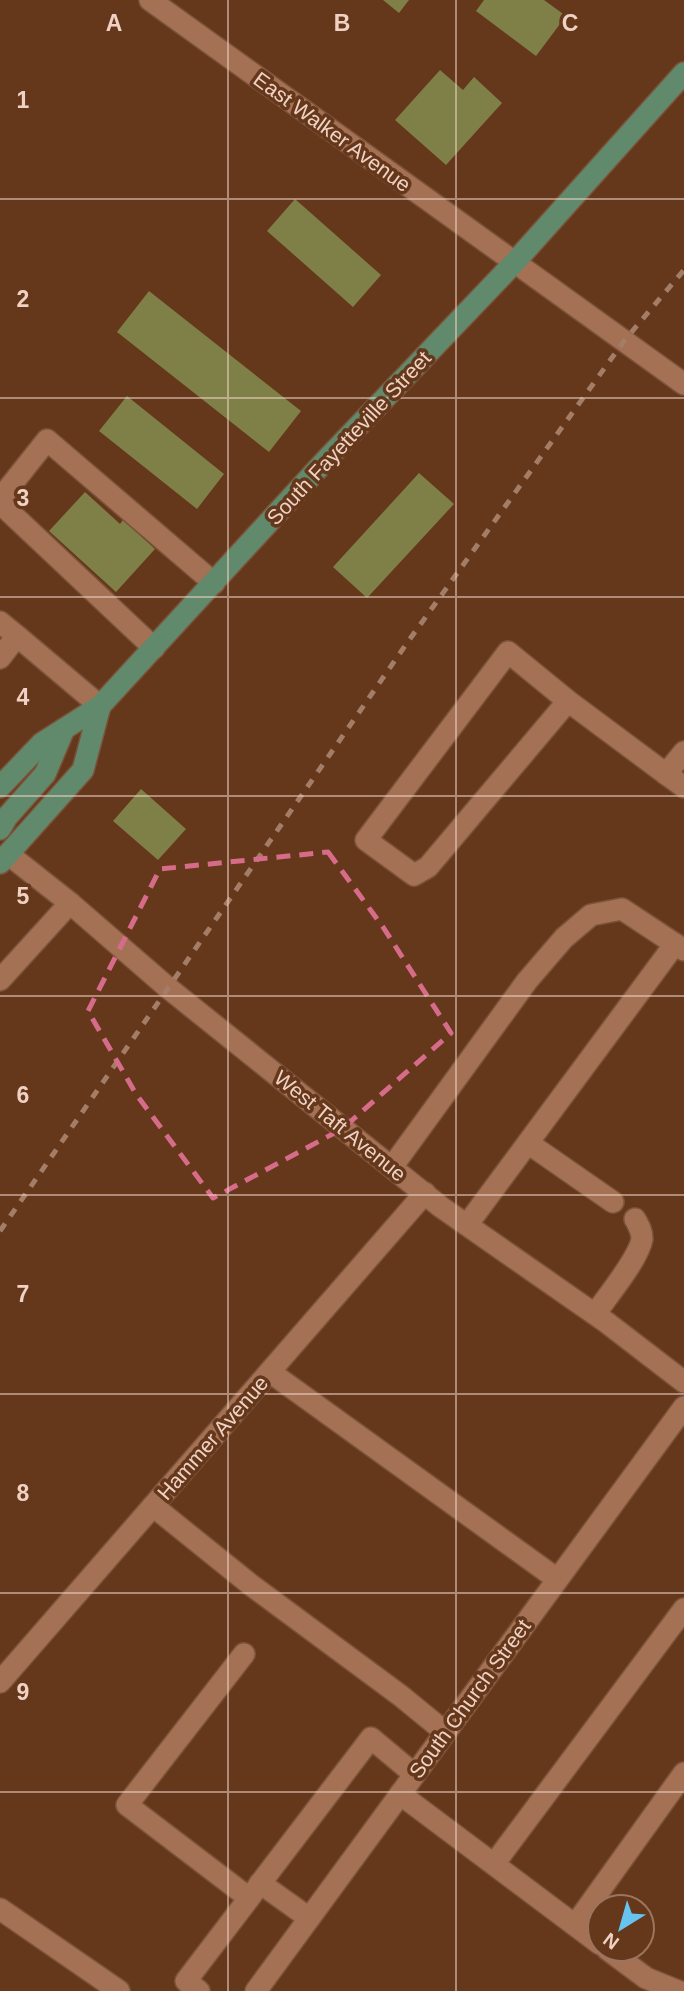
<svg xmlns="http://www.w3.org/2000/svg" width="684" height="1991" viewBox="0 0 684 1991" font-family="Helvetica,sans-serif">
<rect width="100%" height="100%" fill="#65371b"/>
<g fill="#7f8048">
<polygon points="383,0 409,0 399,13"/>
<polygon points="484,0 544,0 566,16 536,56 476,11"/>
<polygon points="440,70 463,90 474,77 502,103 446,165 395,120"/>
<polygon points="295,199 381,275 353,307 267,231"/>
<polygon points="149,291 301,411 269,452 117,332"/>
<polygon points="127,396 224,474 197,509 99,431"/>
<polygon points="419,473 454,504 367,598 333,567"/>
<polygon points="85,492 120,524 123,520 155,549 116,592 49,531"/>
<polygon points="141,789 186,829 158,860 113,821"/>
</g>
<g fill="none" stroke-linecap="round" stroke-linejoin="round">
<defs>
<g id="minor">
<polyline points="150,0 684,384"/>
<polyline points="0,499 47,440 214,583"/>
<polyline points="0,503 154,648"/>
<polyline points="0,622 17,636"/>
<polyline points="0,658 17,636 100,706"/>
<polyline points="568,701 508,652 366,840 414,875 428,867 568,701 666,774"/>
<polyline points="684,752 666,774 684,787"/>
<polyline points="8,854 70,903 167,987 441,1207 606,1322 684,1382"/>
<polyline points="0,980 70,903"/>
<polyline points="528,1143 613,1202"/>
<polyline points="392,1167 527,981 564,938 591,915 622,909 684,950"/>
<polyline points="467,1225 675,944"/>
<path d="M 595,1314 C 607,1297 639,1258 642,1239 C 642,1231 639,1226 635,1219"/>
<polyline points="270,1372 557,1579"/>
<polyline points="153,1506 251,1585 401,1696 445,1732"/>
<polyline points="244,1654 127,1805 249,1898"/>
<polyline points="0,1682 425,1193"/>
<polyline points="400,1794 600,1944"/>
<polyline points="494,1864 684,1609"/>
<polyline points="260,1883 309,1918"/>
<polyline points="0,1909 119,1991"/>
<polyline points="575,1925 684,1773"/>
<polyline points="607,1949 646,1978 678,1991"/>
<polyline points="199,1991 186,1981 371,1738 414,1774"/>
<polyline points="256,1991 684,1407"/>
</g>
<g id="major">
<polyline points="0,787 42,743 100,706 324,462 514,263 684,73"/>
<polyline points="0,829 7,817 45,774 64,729"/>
<polyline points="0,863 83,770 100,706"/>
</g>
</defs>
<use href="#minor" stroke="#7a533a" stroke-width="24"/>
<use href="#major" stroke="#7a533a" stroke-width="24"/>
<use href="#minor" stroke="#a47155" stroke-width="21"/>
<use href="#major" stroke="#618a6c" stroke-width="21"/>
<polyline stroke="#a47d67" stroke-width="5" stroke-dasharray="9 9" stroke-linecap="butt" points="0,1231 407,643 624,341 684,270"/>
</g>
<path fill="none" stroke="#d66c8a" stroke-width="5" stroke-dasharray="14 9" stroke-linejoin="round" d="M 328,852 L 383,927 L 451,1033 L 342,1129 L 213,1198 L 136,1094 L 88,1011 L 160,869 Z"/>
<path fill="none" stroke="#efd2c3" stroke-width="2" stroke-opacity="0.55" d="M 228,0 L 228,1991M 456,0 L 456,1991M 0,199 L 684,199M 0,398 L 684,398M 0,597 L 684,597M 0,796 L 684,796M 0,996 L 684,996M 0,1195 L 684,1195M 0,1394 L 684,1394M 0,1593 L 684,1593M 0,1792 L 684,1792"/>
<g text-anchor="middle" stroke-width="7" stroke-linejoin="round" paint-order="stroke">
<g font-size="21" fill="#efd2c3" stroke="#65371b">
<text transform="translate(332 132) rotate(36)" y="7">East Walker Avenue</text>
<text transform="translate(349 438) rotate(-47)" y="7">South Fayetteville Street</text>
<text transform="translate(340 1126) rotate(39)" y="7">West Taft Avenue</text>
<text transform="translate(213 1438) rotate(-49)" y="7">Hammer Avenue</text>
<text transform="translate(470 1699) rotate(-54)" y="7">South Church Street</text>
</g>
</g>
<g font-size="23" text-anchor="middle" font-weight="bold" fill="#efd2c3" stroke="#65371b" stroke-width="7" stroke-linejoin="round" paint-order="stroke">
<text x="114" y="31">A</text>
<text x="342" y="31">B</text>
<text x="570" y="31">C</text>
<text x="23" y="108">1</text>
<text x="23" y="307">2</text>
<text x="23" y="506">3</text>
<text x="23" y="705">4</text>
<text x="23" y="904">5</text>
<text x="23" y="1103">6</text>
<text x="23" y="1302">7</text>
<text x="23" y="1501">8</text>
<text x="23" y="1700">9</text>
</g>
<g transform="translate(621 1928) rotate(217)"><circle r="33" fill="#65371b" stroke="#9c755e" stroke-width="2"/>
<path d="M0-5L12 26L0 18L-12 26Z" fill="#66c4ef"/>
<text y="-10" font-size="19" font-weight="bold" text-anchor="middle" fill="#efd2c3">N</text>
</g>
</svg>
